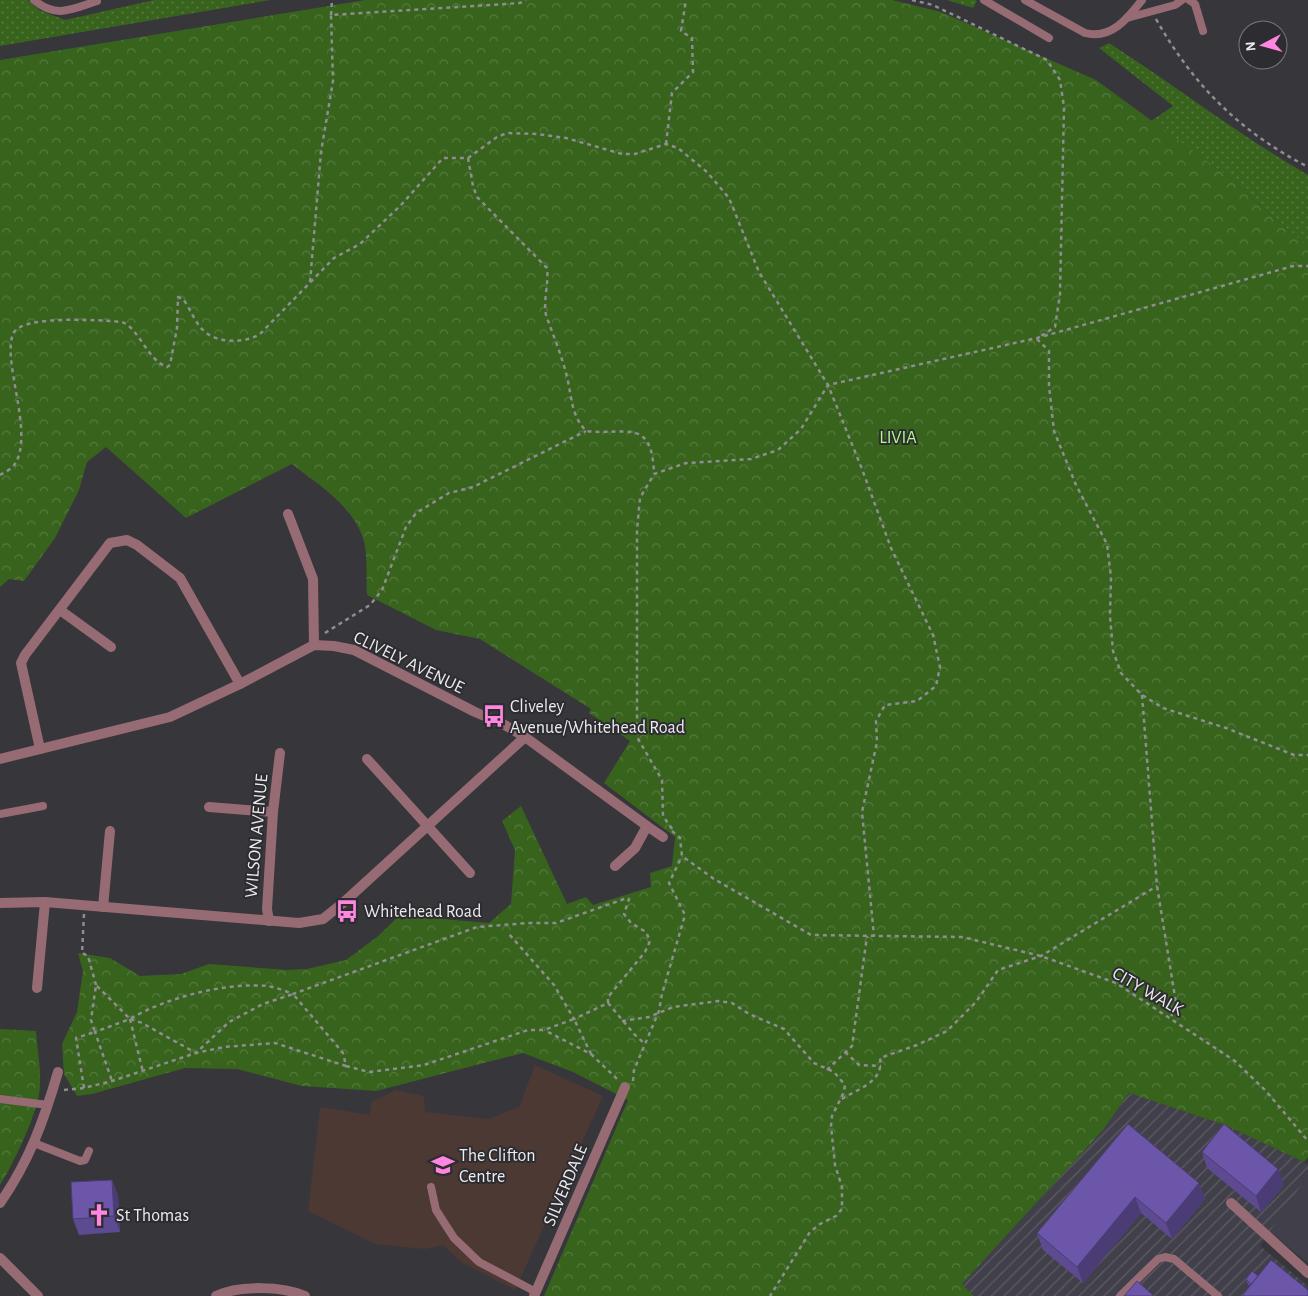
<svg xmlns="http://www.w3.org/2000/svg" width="1308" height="1296" viewBox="0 0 1308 1296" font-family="'Alegreya Sans',sans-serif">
<defs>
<pattern id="industrial-furrows" width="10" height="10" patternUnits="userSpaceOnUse" patternTransform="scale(1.25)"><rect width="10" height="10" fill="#41404a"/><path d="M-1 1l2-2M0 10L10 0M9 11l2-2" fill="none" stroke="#5d5c64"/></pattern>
<pattern id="grass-dots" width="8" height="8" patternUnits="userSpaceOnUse" patternTransform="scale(1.25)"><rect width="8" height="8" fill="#38631d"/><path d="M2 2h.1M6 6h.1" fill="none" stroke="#557a3e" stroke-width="1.8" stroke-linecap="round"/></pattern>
<pattern id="forest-crowns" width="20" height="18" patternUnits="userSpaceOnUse" patternTransform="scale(1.25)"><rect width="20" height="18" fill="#38631d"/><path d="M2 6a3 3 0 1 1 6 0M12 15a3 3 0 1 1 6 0" fill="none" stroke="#557a3e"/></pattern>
</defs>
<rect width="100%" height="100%" fill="#37363b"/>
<polygon fill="#41404a" points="1308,1175 1308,1263 1269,1231"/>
<polygon fill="url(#industrial-furrows)" points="1129,1093 1225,1125 1308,1164 1308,1175 1260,1246 1308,1286 1308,1296 974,1296 962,1284 1103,1130"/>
<polygon fill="#4d3934" points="535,1065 603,1096 515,1290 461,1262 443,1245 425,1249 375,1244 308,1211 320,1107 370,1115 371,1102 396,1090 424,1096 425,1112 489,1119 519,1107"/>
<g fill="url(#grass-dots)">
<polygon points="0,0 28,0 39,10 65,20 154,0 270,0 0,46"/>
<polygon points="947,0 975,0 977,1 973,8"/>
<path d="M 1109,43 C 1176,86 1239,135 1308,175 L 1308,247 L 1226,175 L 1151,121 L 1173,106 L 1099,48 Z"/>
</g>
<g fill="url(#forest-crowns)">
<path d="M 365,0 L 892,0 L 941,12 L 1096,80 L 1226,175 L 1308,247 L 1308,1157 L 1304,1162 L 1225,1125 L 1129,1093 L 1103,1130 L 962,1284 L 974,1296 L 544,1296 L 628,1100 L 573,1072 L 523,1053 L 376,1091 L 302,1086 L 237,1069 L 185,1068 L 92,1094 L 77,1096 L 64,1074 L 62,1044 L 77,1012 L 83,971 L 78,953 L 110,958 L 140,976 L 181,974 L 209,964 L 287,970 L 307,969 L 346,960 L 377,937 L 398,917 L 402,920 L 430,905 L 442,919 L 489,923 L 511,904 L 515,850 L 502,821 L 521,806 L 567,904 L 586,897 L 593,905 L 651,887 L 650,873 L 672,866 L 675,837 L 604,783 L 630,741 L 589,713 L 591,709 L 480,639 L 436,630 L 367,595 C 366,579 368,553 363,538 C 352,505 317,484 292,464 L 186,518 L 106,447 L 87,462 L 79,490 L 55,538 L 24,581 L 9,579 L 0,587 L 0,60 Z"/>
<path d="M 0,1029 L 36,1031 C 37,1049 41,1067 40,1085 C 40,1109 13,1165 0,1185 Z"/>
</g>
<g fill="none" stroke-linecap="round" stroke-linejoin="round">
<g stroke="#8e8d91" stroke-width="2.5" stroke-dasharray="4 4" stroke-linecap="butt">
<polyline points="912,0 933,5 1047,60 1060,80 1064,107 1060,294 1055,327 1041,336"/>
<polyline points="331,15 332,0"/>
<path d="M 1156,19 C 1194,86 1239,131 1308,167"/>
<polyline points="666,144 672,93 693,72 692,38 681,31 686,0"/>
<path d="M 468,158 L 473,186 L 477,197 L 547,268 C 549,284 543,299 546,315 C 553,335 562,356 567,377 C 572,398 571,415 586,431 C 626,436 652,416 654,474"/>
<polyline points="310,282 321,152 333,81 331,15 520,3 526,0"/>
<polyline points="1037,339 1049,351 1049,386 1054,431 1076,485 1107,544 1111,577 1110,616 1113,651 1121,673 1142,695 1163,708 1226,728 1294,755 1308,755"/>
<path d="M 0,475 C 5,472 12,469 15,464 C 35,432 0,358 14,332 C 25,315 102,320 122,322 C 139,328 147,360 167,367 L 170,365 L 177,328 L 178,297 L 183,299 C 190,308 195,323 204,331 C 218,344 246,343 260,334 L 334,258 L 360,244 L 401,205 L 443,158 L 468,158 L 497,137 L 507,133 L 537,134 L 566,138 L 622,154 L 635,154 L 666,144 L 678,148 L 707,172 L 729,198 L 759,272 L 828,385 L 862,469 L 891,548 L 933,635 L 940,667 L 936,686 L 917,701 L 885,705 L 876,721 L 877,742 L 862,812 L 874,936"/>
<polyline points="325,633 370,605 382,590 406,527 416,513 449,493 473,487 586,431"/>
<polyline points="1142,695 1157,886 1176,1003 1171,1017"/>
<polyline points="672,829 663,816 662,780 637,737 637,530 640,498 654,474 686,463 751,459 778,450 801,429 828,385 1037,338 1293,266 1308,266"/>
<polyline points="672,831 680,838 682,856 714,879 811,935 962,937 1041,956 1116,983 1235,1061 1266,1091 1308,1141"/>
<polyline points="84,914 82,953 88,956 96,985"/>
<polyline points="608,1003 635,1035 644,1043"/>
<polyline points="130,1019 143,1072"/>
<polyline points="622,1021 649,1017 673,1007 718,1001 732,1003 749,1014 784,1029 814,1063 834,1072 845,1085 844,1092 832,1116 831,1126 835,1165 842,1187 842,1209 836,1216 820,1224 810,1232 770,1296"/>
<polyline points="845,1052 859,1065 881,1066"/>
<polyline points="591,1054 617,1079"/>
<polyline points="346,1066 369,1072 424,1065 528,1030 544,1030 574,1019 591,1054 544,1030"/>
<polyline points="827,1070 852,1046 867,936"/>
<polyline points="633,1081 634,1070 659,1011 662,994 685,915 669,883 682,856"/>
<path d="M 84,1088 L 76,1038 L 95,1032 L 91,1020 L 96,985 L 130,1019 C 165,998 226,982 267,986 C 275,987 285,991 293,994 L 477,927 L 528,923 L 556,923 L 627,898 L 629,899 L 624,914 L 631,923 L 646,932 L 650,941 L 645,952 L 608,997 L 608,1003 L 574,1019 L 554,985 L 509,934"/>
<polyline points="64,1090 84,1088 112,1081 196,1053 224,1047 275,1043 346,1066 343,1053 293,994 263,1004 229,1022 196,1053 142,1023 130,1019 95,1032 112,1081"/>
<path d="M 842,1099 C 859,1088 884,1082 880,1058 L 917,1045 L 947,1031 L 976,1002 L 998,970 L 1041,956 L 1157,886"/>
</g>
<g stroke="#976b74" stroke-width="8">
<path d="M 34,0 C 56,19 73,9 97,1"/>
<polyline points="984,0 1049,38"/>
<path d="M 1025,0 L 1085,33 C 1111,40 1128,18 1142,0"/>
<polyline points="1189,0 1195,4 1203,31"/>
<polyline points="1127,18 1175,5 1182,0"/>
<polyline points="0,814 43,806"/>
<polyline points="0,1099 48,1105"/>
<polyline points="34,1143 80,1161 85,1160 89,1151"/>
<polyline points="431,1187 436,1210 454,1238 479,1262 536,1292"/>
<polyline points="1120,1296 1158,1259 1165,1257 1174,1259 1218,1296"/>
</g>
<g stroke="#976b74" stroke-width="10">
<polyline points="288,514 313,579 314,645"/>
<polyline points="60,610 111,647"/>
<polyline points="40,749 21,663 25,655 110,543 127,540 137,545 180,578 240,684"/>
<polyline points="0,759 170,717 240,684 314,645 334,646 354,650 475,712 503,724 525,737 647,826 635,848 615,866"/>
<polyline points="367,759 470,873"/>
<polyline points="209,807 273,812"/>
<polyline points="647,826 663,837"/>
<polyline points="0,903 45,902 299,923 323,919 343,903 525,737"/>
<polyline points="103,907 110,831"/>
<polyline points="269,921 267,909 273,812 280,753"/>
<polyline points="37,988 45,902"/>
<path d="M 0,1203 C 29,1162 44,1120 58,1072"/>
<polyline points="1231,1203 1308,1273"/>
<polyline points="0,1258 38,1296"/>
<path d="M 216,1296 C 238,1285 283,1286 305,1296"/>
<polyline points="534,1296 625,1087"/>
</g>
</g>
<g fill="#5d4a91">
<polygon points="1128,1124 1205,1199 1172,1239 1141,1213 1083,1283 1043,1250 1037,1233"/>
<polygon points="1202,1152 1284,1185 1261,1212 1207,1168"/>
<polygon points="112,1180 118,1196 120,1232 79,1235 73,1219"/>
<polygon points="1258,1276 1250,1286 1247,1283 1246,1279"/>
</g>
<g fill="#4c3c76">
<polygon points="1278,1169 1284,1185 1261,1212 1256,1196"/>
<polygon points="112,1180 118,1196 120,1232 114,1216"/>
<polygon points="1199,1183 1205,1199 1172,1239 1166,1223"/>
<polygon points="1135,1197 1141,1213 1083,1283 1077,1267"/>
</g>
<g fill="#6c56a9" stroke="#4c3c76">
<polygon points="1128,1124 1199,1183 1166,1223 1135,1197 1077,1267 1037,1233"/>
<polygon points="1224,1124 1278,1169 1256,1196 1202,1152"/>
<polygon points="112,1180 114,1216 73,1219 71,1182"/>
<polygon points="1271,1260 1308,1290 1308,1296 1242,1296"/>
<polygon points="1252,1271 1258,1276 1251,1284 1246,1279"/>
<polygon points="1137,1281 1154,1296 1124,1296"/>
</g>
<defs>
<symbol id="bus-bare" viewBox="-9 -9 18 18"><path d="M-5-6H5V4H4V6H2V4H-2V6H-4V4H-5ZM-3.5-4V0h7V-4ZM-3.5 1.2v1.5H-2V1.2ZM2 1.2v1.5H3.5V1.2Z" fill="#fe86e1" stroke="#2d2c31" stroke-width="2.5" paint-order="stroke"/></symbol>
<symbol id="school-bare" viewBox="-9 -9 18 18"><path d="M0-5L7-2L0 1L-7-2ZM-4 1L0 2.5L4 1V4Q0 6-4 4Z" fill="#fe86e1" stroke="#2d2c31" stroke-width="2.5" paint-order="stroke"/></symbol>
<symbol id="church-bare" viewBox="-9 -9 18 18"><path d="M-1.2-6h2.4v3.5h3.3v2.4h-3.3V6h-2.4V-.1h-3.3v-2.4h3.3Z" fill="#fe86e1" stroke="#2d2c31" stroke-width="2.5" paint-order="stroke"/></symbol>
</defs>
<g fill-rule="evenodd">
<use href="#bus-bare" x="478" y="700" width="32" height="32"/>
<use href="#bus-bare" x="331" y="895" width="32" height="32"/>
<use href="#school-bare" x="427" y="1149" width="32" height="32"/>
<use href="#church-bare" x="83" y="1199" width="32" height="32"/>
</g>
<g text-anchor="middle" stroke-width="4" stroke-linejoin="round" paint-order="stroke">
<g font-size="18" fill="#b2f98c" stroke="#2d2c31">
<text x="898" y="443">LIVIA</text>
</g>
<g font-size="18" fill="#ecebee" stroke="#2d2c31">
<text transform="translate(409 662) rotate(26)" y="6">CLIVELY AVENUE</text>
<text transform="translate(256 836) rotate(-85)" y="6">WILSON AVENUE</text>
<text transform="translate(1148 991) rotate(30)" y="6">CITY WALK</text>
<text transform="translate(565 1185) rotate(-67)" y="6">SILVERDALE</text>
</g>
<g font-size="18" fill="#ecebee" stroke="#2d2c31" text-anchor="start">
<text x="510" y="712">Cliveley<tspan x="510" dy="21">Avenue/Whitehead Road</tspan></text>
<text x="364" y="917">Whitehead Road</text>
<text x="459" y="1161">The Clifton<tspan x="459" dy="21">Centre</tspan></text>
<text x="116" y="1221">St Thomas</text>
</g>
</g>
<g transform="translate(1263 45) rotate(264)"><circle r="24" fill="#2d2c31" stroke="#79787d"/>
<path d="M0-4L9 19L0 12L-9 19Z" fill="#fe86e1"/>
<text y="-8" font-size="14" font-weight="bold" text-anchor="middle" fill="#ecebee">N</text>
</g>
</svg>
